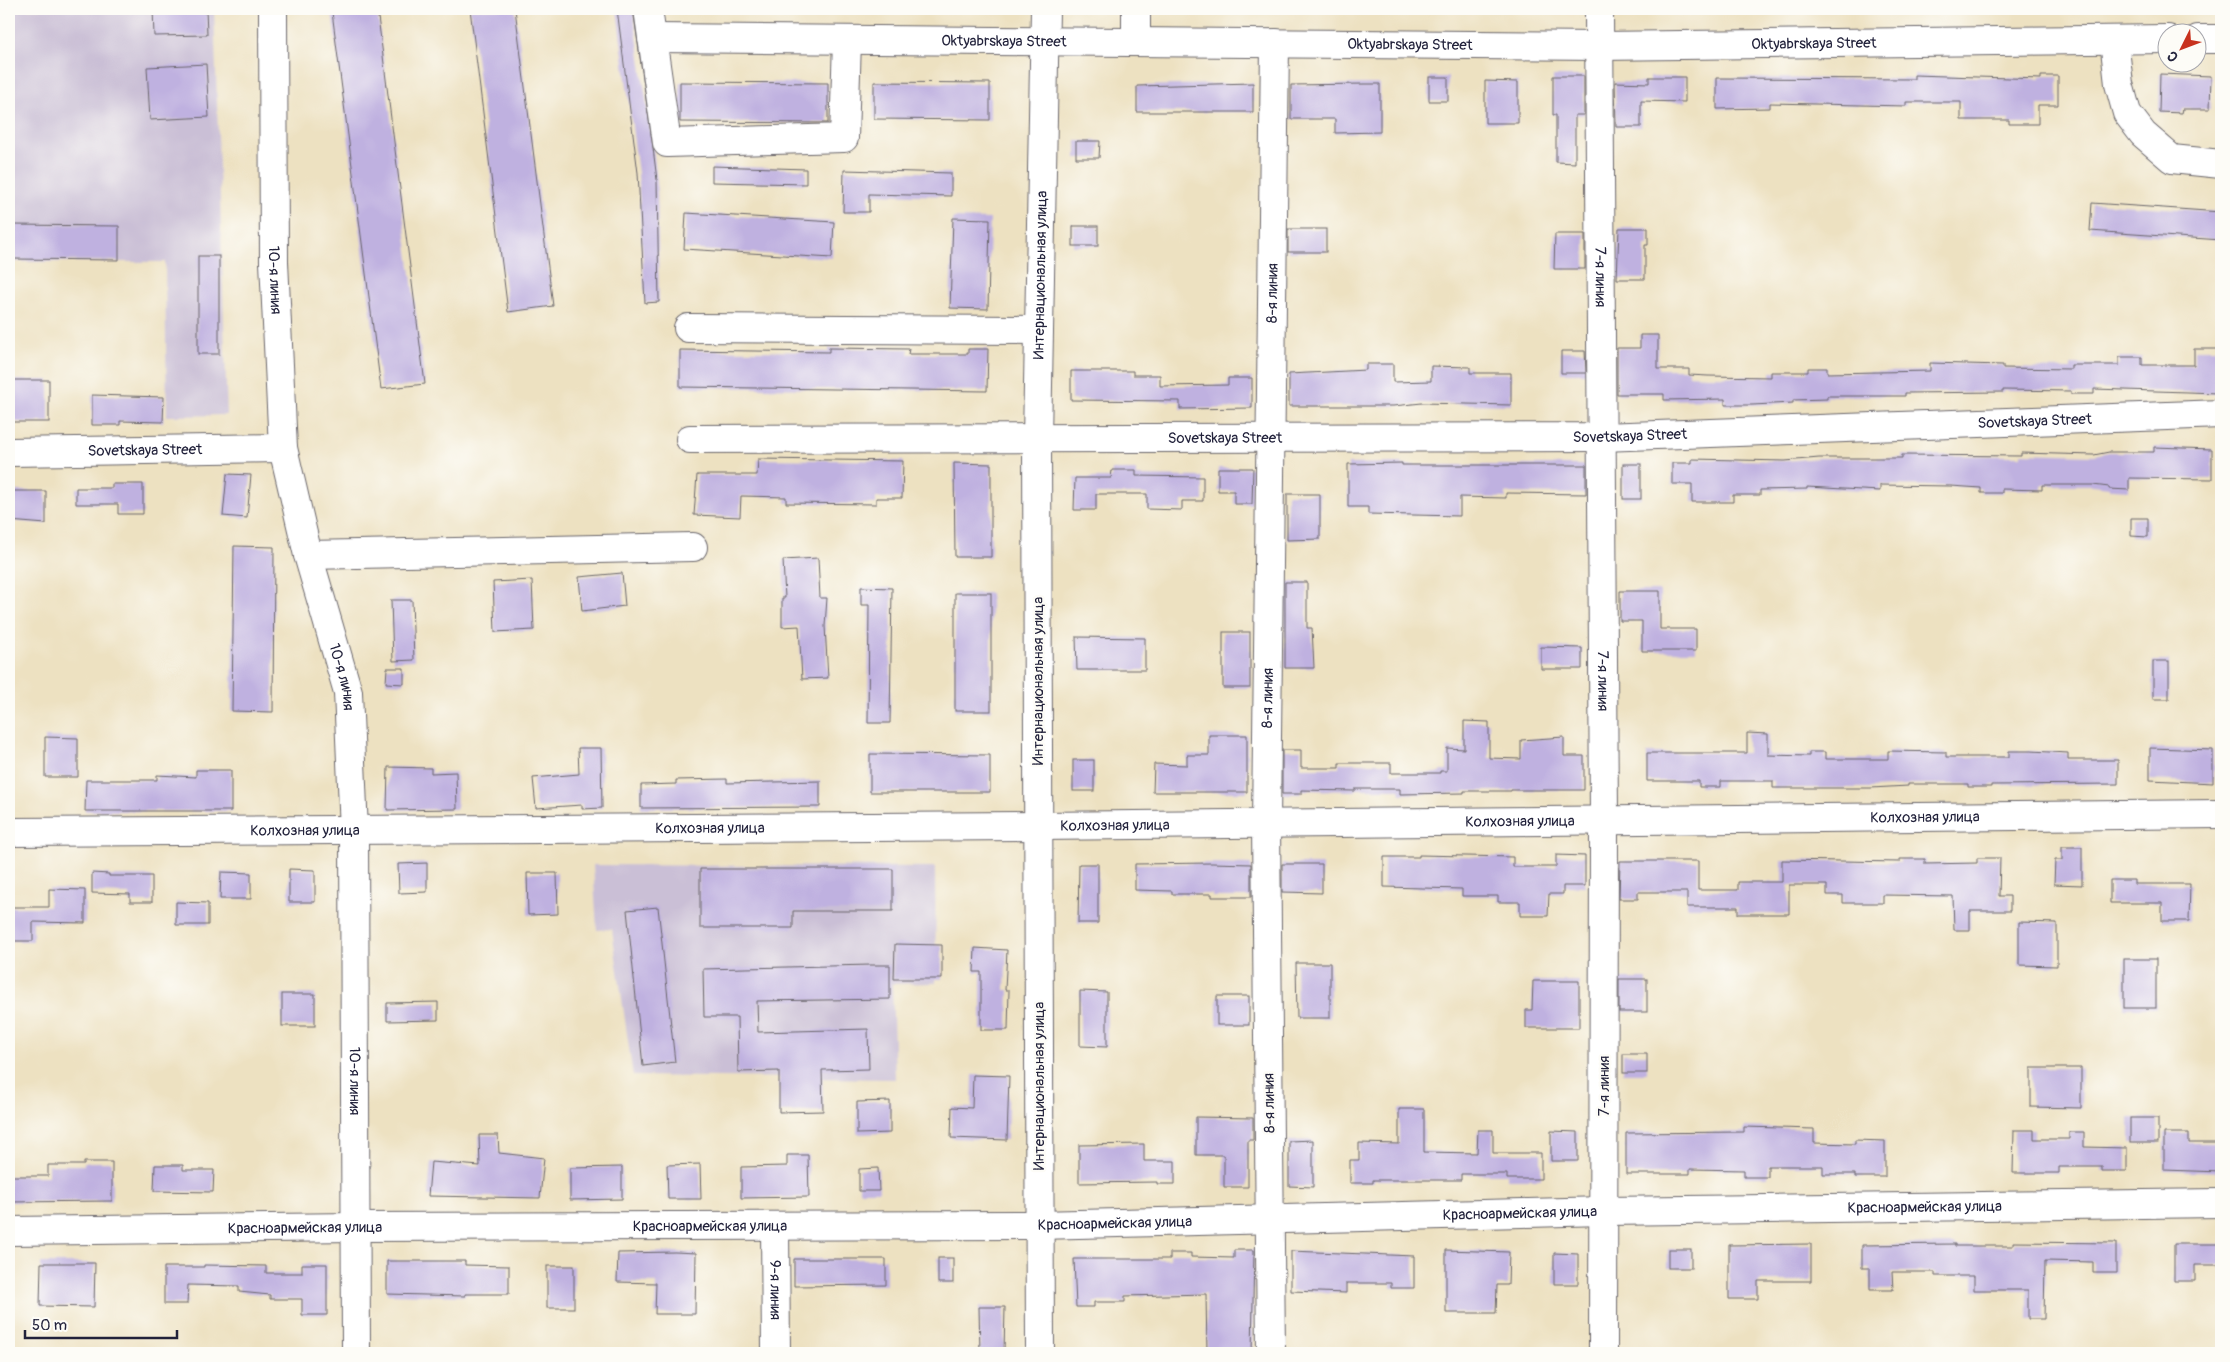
<svg xmlns="http://www.w3.org/2000/svg" width="2230" height="1362" viewBox="0 0 2230 1362" font-family="Pangolin,sans-serif">
<rect width="100%" height="100%" fill="#fdfcf7"/>
<filter id="ink" filterUnits="userSpaceOnUse"><feTurbulence type="fractalNoise" baseFrequency=".02" numOctaves="2"/><feDisplacementMap in="SourceGraphic" scale="10" xChannelSelector="R" yChannelSelector="G"/><feConvolveMatrix kernelMatrix="1 2 1 2 8 2 1 2 1" color-interpolation-filters="sRGB"/></filter>
<filter id="wash" filterUnits="userSpaceOnUse"><feTurbulence type="fractalNoise" baseFrequency=".0096" numOctaves="4" result="noise"/><feDisplacementMap in="SourceGraphic" scale="20" xChannelSelector="R" yChannelSelector="G"/><feGaussianBlur stdDeviation="1.12" result="paint"/><feColorMatrix in="noise" values="0 0 0 0 0 0 0 0 0 0 0 0 0 0 0 0 0 1.4 0 .05"/><feComposite in="paint" operator="in"/></filter>
<g filter="url(#wash)">
<rect width="100%" height="100%" fill="#ede1c1"/>
<g fill="#cabfd6">
<polygon points="9,9 214,9 227,415 167,416 165,262 9,262"/>
<polygon points="593,865 935,867 936,983 892,984 895,1079 633,1076 612,929 597,930"/>
</g>
<g id="blocks">
<g fill="#bfb1e0">
<polygon points="153,9 206,9 207,35 154,36"/>
<polygon points="355,9 377,9 425,384 381,389 332,12"/>
<polygon points="470,9 515,9 553,306 508,312"/>
<polygon points="617,9 633,9 653,148 657,180 659,302 645,303 638,173"/>
<polygon points="206,64 209,117 150,120 147,67"/>
<polygon points="2160,74 2211,76 2210,109 2183,109 2182,113 2159,112"/>
<polygon points="1914,75 2041,79 2041,76 2058,76 2058,105 2038,105 2038,124 2009,124 2009,120 1961,120 1961,102 1906,102 1906,106 1770,103 1770,108 1717,109 1717,78 1914,79"/>
<polygon points="1553,76 1584,76 1584,115 1575,115 1575,163 1556,162 1556,115 1553,115"/>
<rect x="1429" y="77" width="19" height="24"/>
<polygon points="1649,77 1685,77 1685,102 1641,101 1641,127 1616,127 1615,82 1649,83"/>
<polygon points="1485,81 1518,82 1518,123 1485,123"/>
<polygon points="680,82 828,83 828,123 680,122"/>
<polygon points="874,82 990,83 990,120 874,119"/>
<polygon points="1253,83 1253,112 1137,112 1137,86"/>
<polygon points="1364,84 1380,84 1380,132 1335,133 1335,119 1291,119 1291,85"/>
<polygon points="1076,141 1100,141 1099,158 1076,158"/>
<polygon points="712,166 806,169 806,184 712,182"/>
<polygon points="844,170 951,173 951,196 869,194 869,212 843,212"/>
<polygon points="2092,203 2221,212 2221,240 2090,231"/>
<polygon points="686,213 834,222 832,258 684,249"/>
<polygon points="953,218 990,219 988,309 950,308"/>
<polygon points="12,225 119,226 119,260 12,259"/>
<rect x="1073" y="226" width="25" height="20"/>
<polygon points="1619,228 1648,228 1648,245 1645,245 1645,279 1617,279"/>
<rect x="1288" y="229" width="38" height="23"/>
<polygon points="1555,234 1585,234 1585,269 1554,269"/>
<rect x="198" y="256" width="21" height="98"/>
<polygon points="1640,335 1658,335 1658,369 1689,369 1689,375 1708,376 1771,377 1771,372 1808,372 1808,368 1827,368 1827,373 1930,371 1930,363 2003,365 2003,368 2071,369 2071,365 2119,365 2119,357 2142,357 2142,365 2194,365 2194,349 2218,349 2218,393 2094,389 2094,394 2071,394 2071,391 2003,390 2003,392 1905,393 1905,396 1827,396 1827,399 1793,400 1793,403 1752,405 1725,405 1725,399 1664,400 1664,394 1617,394 1617,348 1640,348"/>
<polygon points="829,348 909,349 908,354 968,354 968,349 988,349 987,391 680,387 680,350 829,352"/>
<polygon points="1561,351 1585,351 1586,373 1561,373"/>
<polygon points="1366,364 1393,364 1393,382 1431,381 1431,366 1470,367 1470,373 1511,373 1511,405 1422,403 1393,406 1289,406 1289,374 1366,370"/>
<polygon points="1071,371 1133,371 1133,375 1160,375 1160,386 1228,385 1228,378 1252,378 1252,408 1180,409 1180,401 1071,400"/>
<rect x="9" y="380" width="40" height="42"/>
<polygon points="92,395 164,397 163,422 120,421 120,425 92,425"/>
<polygon points="2154,447 2212,449 2212,479 2129,478 2129,490 2109,489 2109,487 2093,485 2042,485 2042,490 2002,489 2002,493 1981,493 1981,488 1951,486 1880,485 1880,491 1807,487 1807,489 1760,490 1760,495 1733,495 1733,502 1692,502 1692,484 1672,484 1672,463 1692,463 1692,459 1785,461 1819,458 1902,458 1902,455 2021,456 2021,453 2094,455 2109,452 2154,452"/>
<polygon points="758,459 903,461 902,498 876,498 876,504 786,503 786,497 741,496 740,517 694,515 697,475 757,475"/>
<polygon points="954,463 991,464 991,557 955,557"/>
<polygon points="1402,463 1402,465 1586,465 1586,494 1506,493 1506,498 1460,497 1460,516 1368,514 1368,507 1348,507 1348,464"/>
<rect x="1623" y="464" width="18" height="35"/>
<polygon points="1218,468 1253,468 1252,504 1234,504 1234,491 1218,491"/>
<polygon points="1112,470 1136,470 1136,476 1203,477 1203,501 1182,501 1182,510 1147,509 1147,494 1096,494 1096,510 1074,510 1075,478 1111,478"/>
<polygon points="227,474 251,475 247,518 223,516"/>
<polygon points="112,484 143,484 143,514 118,514 118,504 76,504 76,488 112,488"/>
<polygon points="9,491 46,491 46,524 9,521"/>
<polygon points="1287,494 1320,494 1320,539 1287,540"/>
<polygon points="2131,518 2148,518 2148,537 2131,536"/>
<polygon points="234,546 274,547 273,712 232,711"/>
<polygon points="818,558 820,598 827,598 825,626 828,678 802,679 799,626 782,627 782,598 785,598 783,560"/>
<polygon points="622,573 625,606 582,611 579,577"/>
<polygon points="532,580 534,630 495,632 493,582"/>
<polygon points="1285,582 1307,582 1307,628 1312,628 1314,668 1285,668"/>
<polygon points="861,587 892,588 890,723 868,723 869,605 861,605"/>
<polygon points="1620,591 1660,591 1660,629 1696,629 1696,651 1642,651 1642,621 1620,621"/>
<rect x="955" y="593" width="36" height="118"/>
<polygon points="391,600 412,600 414,660 393,661"/>
<rect x="1223" y="632" width="27" height="56"/>
<polygon points="1076,637 1145,638 1145,670 1077,670"/>
<polygon points="1541,647 1582,648 1582,669 1541,669"/>
<rect x="2153" y="661" width="16" height="38"/>
<polygon points="387,668 404,668 404,684 386,683"/>
<polygon points="1464,721 1489,722 1489,758 1521,759 1521,740 1564,737 1564,756 1584,756 1584,790 1511,790 1511,791 1464,791 1464,793 1400,794 1400,789 1355,789 1355,791 1301,790 1301,794 1282,794 1282,750 1301,750 1301,768 1339,768 1339,763 1391,763 1391,773 1440,773 1440,771 1447,771 1447,748 1464,749"/>
<polygon points="1747,733 1768,734 1768,755 1809,756 1809,752 1825,752 1825,759 1888,759 1888,751 1946,752 1946,757 2009,757 2009,751 2031,751 2068,753 2068,760 2118,760 2118,784 1991,785 1991,787 1968,787 1968,784 1908,784 1908,786 1871,788 1773,788 1773,781 1721,781 1721,787 1699,787 1699,781 1647,781 1647,753 1747,753"/>
<polygon points="1209,735 1247,735 1247,792 1153,792 1154,764 1187,765 1187,755 1209,755"/>
<polygon points="45,737 78,738 78,777 45,777"/>
<polygon points="578,748 601,748 602,808 582,809 582,805 536,808 533,778 579,774"/>
<polygon points="2150,748 2213,750 2213,783 2150,780"/>
<polygon points="870,754 990,755 990,792 870,792"/>
<rect x="1073" y="760" width="21" height="31"/>
<polygon points="388,767 431,768 431,773 456,772 457,809 387,810"/>
<polygon points="196,770 231,770 231,811 85,811 86,780 157,780 157,775 196,777"/>
<polygon points="727,779 727,783 820,781 820,807 641,808 641,785 676,784 676,780"/>
<polygon points="2062,847 2082,847 2082,885 2054,884 2055,860 2062,860"/>
<polygon points="1419,855 1513,857 1513,867 1556,867 1556,855 1585,856 1585,886 1563,886 1563,894 1549,894 1548,916 1520,916 1520,902 1498,902 1498,896 1462,896 1462,889 1384,887 1384,857 1419,857"/>
<polygon points="1977,858 2000,858 1999,896 2010,896 2010,911 1970,911 1970,930 1954,930 1953,896 1883,895 1883,903 1843,903 1843,895 1827,895 1827,885 1789,885 1789,914 1738,914 1738,907 1687,907 1687,892 1638,892 1638,899 1619,899 1620,861 1698,861 1698,890 1738,890 1738,882 1782,882 1782,860 1900,862 1900,859 1925,859 1925,864 1977,863"/>
<polygon points="427,863 427,892 399,893 398,864"/>
<polygon points="1212,863 1251,864 1251,897 1212,897 1212,894 1172,894 1172,891 1135,890 1135,864"/>
<polygon points="1079,864 1098,864 1098,923 1078,923"/>
<polygon points="1282,864 1322,864 1322,893 1282,892"/>
<polygon points="289,869 315,870 315,902 289,902"/>
<polygon points="700,869 893,869 893,911 793,911 793,928 700,928"/>
<polygon points="221,872 251,873 251,899 220,899"/>
<polygon points="92,873 109,874 109,876 152,876 152,902 130,902 130,894 92,893"/>
<polygon points="527,873 557,873 558,914 528,915"/>
<polygon points="2110,880 2134,880 2134,884 2190,884 2189,921 2162,921 2162,903 2110,903"/>
<polygon points="49,889 85,890 85,923 33,922 33,941 9,941 9,907 49,907"/>
<polygon points="176,902 208,903 208,925 176,925"/>
<polygon points="658,907 675,1062 643,1066 627,910"/>
<polygon points="2019,922 2057,923 2057,966 2019,965"/>
<polygon points="895,944 942,945 942,979 894,979"/>
<polygon points="975,948 1007,950 1005,990 1009,990 1008,1030 981,1030 981,972 974,972"/>
<rect x="2124" y="959" width="32" height="49"/>
<polygon points="1296,963 1330,963 1330,1018 1297,1018"/>
<polygon points="871,965 890,965 890,999 757,1001 758,1032 868,1029 869,1069 822,1070 823,1111 779,1112 779,1071 738,1072 737,1017 704,1017 703,969"/>
<rect x="1619" y="979" width="28" height="33"/>
<polygon points="1533,981 1579,981 1579,1028 1526,1028 1526,1010 1532,1010"/>
<polygon points="1080,991 1107,992 1107,1047 1080,1046"/>
<rect x="282" y="994" width="33" height="32"/>
<rect x="1217" y="996" width="32" height="29"/>
<polygon points="438,1002 438,1020 387,1021 387,1003"/>
<rect x="1623" y="1054" width="24" height="19"/>
<polygon points="2031,1068 2081,1068 2081,1108 2031,1107"/>
<polygon points="973,1075 1009,1076 1007,1140 951,1138 952,1107 972,1108"/>
<polygon points="890,1101 890,1133 857,1134 857,1102"/>
<polygon points="1399,1109 1424,1109 1424,1152 1477,1153 1478,1130 1493,1130 1493,1153 1541,1153 1541,1179 1507,1179 1507,1174 1461,1174 1461,1180 1373,1180 1373,1183 1350,1183 1350,1160 1359,1160 1359,1143 1399,1144"/>
<polygon points="1196,1117 1253,1118 1253,1140 1248,1140 1248,1187 1224,1187 1224,1155 1196,1155"/>
<rect x="2130" y="1118" width="28" height="25"/>
<polygon points="1744,1127 1814,1129 1814,1143 1855,1144 1855,1140 1885,1141 1885,1177 1855,1177 1855,1174 1823,1174 1823,1166 1768,1166 1768,1177 1744,1177 1744,1170 1690,1169 1690,1174 1626,1174 1626,1133 1744,1132"/>
<polygon points="2014,1130 2034,1130 2034,1139 2069,1139 2069,1132 2084,1132 2084,1147 2127,1148 2127,1171 2102,1171 2102,1167 2059,1167 2059,1173 2013,1173"/>
<polygon points="1551,1131 1578,1132 1578,1161 1551,1161"/>
<polygon points="2164,1133 2189,1133 2189,1143 2221,1143 2221,1172 2164,1170"/>
<polygon points="479,1135 498,1135 499,1153 544,1158 540,1198 428,1196 431,1162 480,1166"/>
<polygon points="1313,1140 1313,1187 1289,1186 1289,1141"/>
<polygon points="1144,1144 1144,1161 1175,1161 1175,1184 1157,1184 1157,1182 1079,1183 1079,1145"/>
<polygon points="787,1155 808,1155 809,1197 741,1198 741,1167 787,1166"/>
<polygon points="84,1162 112,1162 112,1201 9,1202 9,1176 48,1176 48,1165 84,1165"/>
<polygon points="700,1164 701,1199 668,1199 667,1165"/>
<polygon points="155,1165 183,1165 183,1170 214,1170 213,1192 154,1191"/>
<polygon points="622,1167 622,1199 570,1200 570,1168"/>
<polygon points="878,1168 879,1191 859,1191 859,1169"/>
<polygon points="2013,1242 2116,1243 2116,1273 2093,1273 2093,1262 2045,1261 2044,1319 2028,1319 2028,1290 1974,1290 1974,1276 1935,1276 1935,1272 1892,1272 1893,1290 1870,1290 1870,1268 1862,1268 1862,1245 1955,1244 1955,1246 2013,1246"/>
<polygon points="1811,1244 1811,1281 1758,1281 1758,1299 1729,1299 1729,1245"/>
<polygon points="2174,1244 2221,1244 2221,1265 2195,1265 2195,1281 2174,1281"/>
<rect x="1668" y="1249" width="23" height="19"/>
<polygon points="1234,1250 1254,1250 1252,1353 1207,1353 1206,1294 1125,1296 1125,1302 1094,1302 1094,1307 1076,1307 1074,1259 1170,1259 1170,1253 1191,1253 1191,1257 1234,1258"/>
<polygon points="1446,1250 1509,1252 1508,1285 1497,1285 1496,1313 1446,1313"/>
<polygon points="1291,1251 1414,1256 1414,1288 1391,1288 1391,1283 1346,1283 1346,1293 1291,1291"/>
<polygon points="675,1252 696,1253 695,1314 655,1314 656,1283 617,1282 618,1253"/>
<polygon points="1554,1253 1578,1254 1578,1284 1554,1284"/>
<rect x="938" y="1258" width="15" height="25"/>
<polygon points="794,1259 886,1259 886,1285 794,1286"/>
<polygon points="387,1261 465,1261 465,1265 509,1266 509,1294 465,1294 465,1296 387,1294"/>
<polygon points="41,1263 95,1263 94,1307 40,1306"/>
<polygon points="302,1264 327,1264 327,1315 302,1315 302,1299 270,1299 270,1295 239,1292 239,1286 188,1285 187,1304 164,1304 164,1267 204,1267 204,1265 266,1266 266,1273 302,1273"/>
<rect x="547" y="1266" width="27" height="42"/>
<polygon points="979,1307 1005,1307 1004,1353 980,1353"/>
</g>
</g>
</g>
<g filter="url(#ink)">
<use href="#blocks" fill-opacity="0" stroke="#69656a" stroke-width="1"/>
<g fill="none" stroke-linecap="round" stroke-linejoin="round">
<defs>
<g id="minor">
<path id="s1" d="M 273,9 L 274,262 L 283,448 L 308,555 L 348,692 L 354,831 L 356,1353"/>
<polyline points="648,9 667,143 844,138 847,40"/>
<path id="s2" d="M 1599,9 L 1604,820 L 1603,1353"/>
<path id="s3" d="M 652,38 L 1598,46 L 2168,39"/>
<polyline points="2198,39 2221,39"/>
<polyline points="2114,40 2119,84 2127,113 2143,134 2172,159 2221,164"/>
<polyline points="1136,42 1136,9"/>
<polyline points="688,328 1039,330"/>
<path id="s4" d="M 690,439 L 1602,437 L 2221,414"/>
<path id="s5" d="M 9,452 L 283,448"/>
<polyline points="308,555 693,547"/>
<path id="s6" d="M 9,832 L 1039,826 L 2221,814"/>
<path id="s7" d="M 775,1226 L 776,1353"/>
<path id="s8" d="M 9,1231 L 356,1227 L 1039,1225 L 1604,1211 L 2221,1203"/>
<path id="s9" d="M 1040,1353 L 1037,439 L 1045,9"/>
<path id="s10" d="M 1271,1353 L 1266,824 L 1275,43"/>
</g>
</defs>
<use href="#minor" stroke="#69656a" stroke-width="30"/>
<use href="#minor" stroke="#fff" stroke-width="28"/>
</g>
</g>
<g text-anchor="middle" stroke-width="5" stroke-linejoin="round" paint-order="stroke">
<g font-size="15" fill="#22223b" stroke="#fdfcf7">
<text dy="5" stroke="none"><textPath href="#s3" startOffset="352">Oktyabrskaya Street</textPath></text>
<text dy="5" stroke="none"><textPath href="#s3" startOffset="1162">Oktyabrskaya Street</textPath></text>
<text dy="5" stroke="none"><textPath href="#s3" startOffset="758">Oktyabrskaya Street</textPath></text>
<text dy="5" stroke="none"><textPath href="#s9" startOffset="1078">Интернациональная улица</textPath></text>
<text dy="5" stroke="none"><textPath href="#s2" startOffset="268">7-я линия</textPath></text>
<text dy="5" stroke="none"><textPath href="#s1" startOffset="271">10-я линия</textPath></text>
<text dy="5" stroke="none"><textPath href="#s10" startOffset="1060">8-я линия</textPath></text>
<text dy="5" stroke="none"><textPath href="#s4" startOffset="1345">Sovetskaya Street</textPath></text>
<text dy="5" stroke="none"><textPath href="#s4" startOffset="940">Sovetskaya Street</textPath></text>
<text dy="5" stroke="none"><textPath href="#s4" startOffset="535">Sovetskaya Street</textPath></text>
<text dy="5" stroke="none"><textPath href="#s5" startOffset="136">Sovetskaya Street</textPath></text>
<text dy="5" stroke="none"><textPath href="#s1" startOffset="676">10-я линия</textPath></text>
<text transform="translate(1038 681) rotate(-90)" y="5">Интернациональная улица</text>
<text dy="5" stroke="none"><textPath href="#s2" startOffset="672">7-я линия</textPath></text>
<text dy="5" stroke="none"><textPath href="#s10" startOffset="655">8-я линия</textPath></text>
<text dy="5" stroke="none"><textPath href="#s6" startOffset="1916">Колхозная улица</textPath></text>
<text dy="5" stroke="none"><textPath href="#s6" startOffset="1511">Колхозная улица</textPath></text>
<text dy="5" stroke="none"><textPath href="#s6" startOffset="1106">Колхозная улица</textPath></text>
<text dy="5" stroke="none"><textPath href="#s6" startOffset="701">Колхозная улица</textPath></text>
<text dy="5" stroke="none"><textPath href="#s6" startOffset="296">Колхозная улица</textPath></text>
<text dy="5" stroke="none"><textPath href="#s1" startOffset="1081">10-я линия</textPath></text>
<text transform="translate(1039 1086) rotate(-90)" y="5">Интернациональная улица</text>
<text transform="translate(1604 1086) rotate(-90)" y="5">7-я линия</text>
<text transform="translate(1269 1103) rotate(-91)" y="5">8-я линия</text>
<text dy="5" stroke="none"><textPath href="#s8" startOffset="1916">Красноармейская улица</textPath></text>
<text dy="5" stroke="none"><textPath href="#s8" startOffset="1511">Красноармейская улица</textPath></text>
<text dy="5" stroke="none"><textPath href="#s8" startOffset="1106">Красноармейская улица</textPath></text>
<text dy="5" stroke="none"><textPath href="#s8" startOffset="701">Красноармейская улица</textPath></text>
<text dy="5" stroke="none"><textPath href="#s8" startOffset="296">Красноармейская улица</textPath></text>
<text dy="5" stroke="none"><textPath href="#s7" startOffset="64">9-я линия</textPath></text>
</g>
</g>
<rect width="2230" height="1362" fill="none" stroke="#fdfcf7" stroke-width="30"/>
<g transform="translate(2182 48) rotate(228)"><circle r="24" fill="#fdfcf7" stroke="#a5a5ac"/>
<path d="M0-4L9 19L0 12L-9 19Z" fill="#c8321e"/>
<text y="-8" font-size="14" font-weight="bold" text-anchor="middle" fill="#22223b">С</text>
</g>
<path d="M25 1330v8h152v-8" fill="none" stroke="#22223b" stroke-width="2.5"/>
<text x="32" y="1330" font-size="15" fill="#22223b" stroke="#fdfcf7" stroke-width="4" paint-order="stroke">50 m</text>
</svg>
